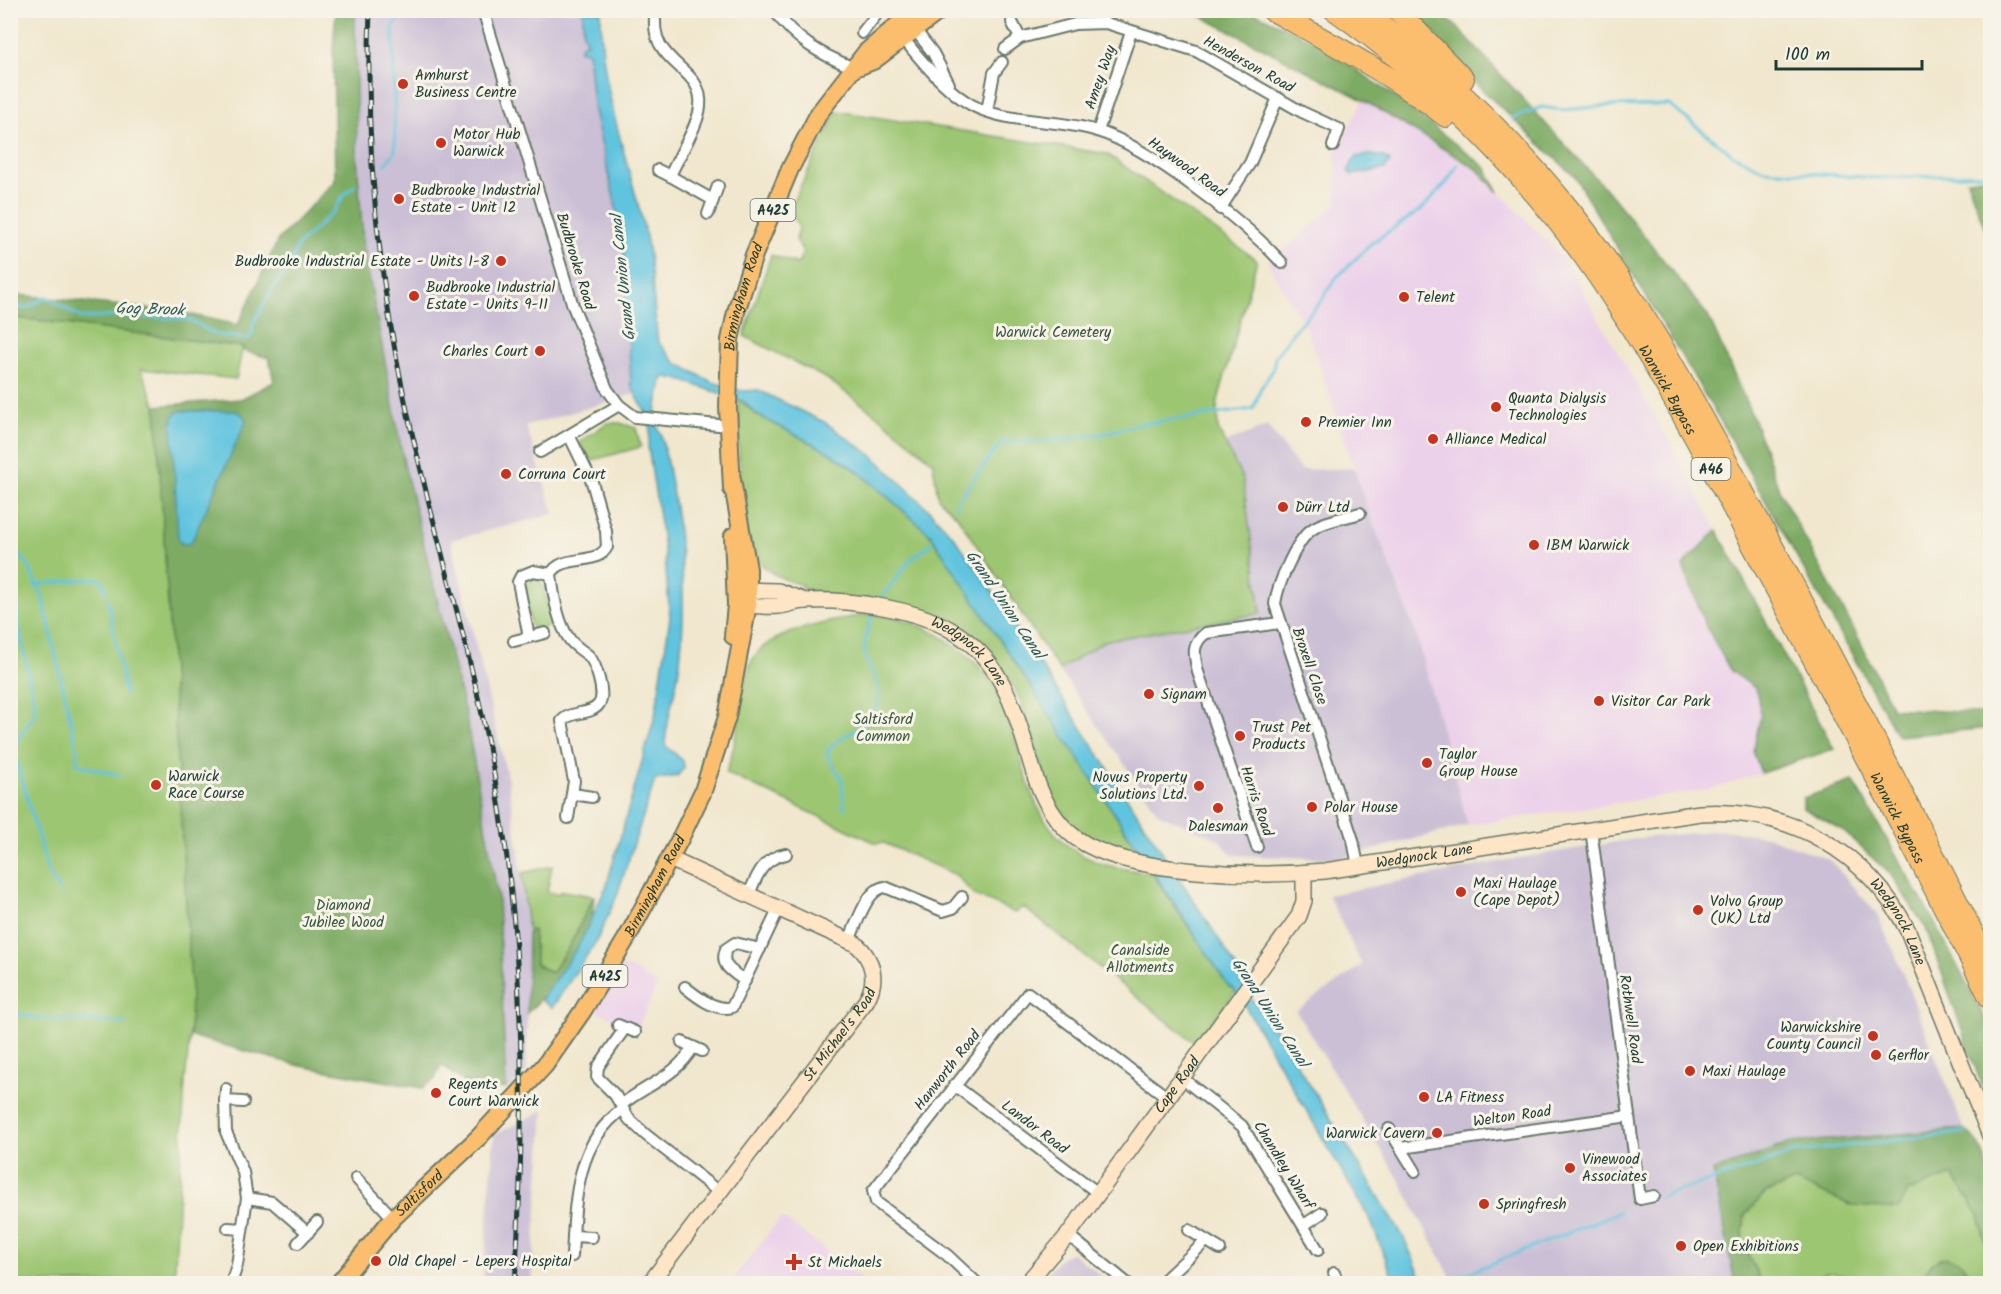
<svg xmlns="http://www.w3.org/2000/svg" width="2001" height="1294" viewBox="0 0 2001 1294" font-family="Kalam,sans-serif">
<rect width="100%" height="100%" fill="#f7f3e8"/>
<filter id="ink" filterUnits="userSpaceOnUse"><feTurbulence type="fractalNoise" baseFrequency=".0167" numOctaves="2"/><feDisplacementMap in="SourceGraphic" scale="12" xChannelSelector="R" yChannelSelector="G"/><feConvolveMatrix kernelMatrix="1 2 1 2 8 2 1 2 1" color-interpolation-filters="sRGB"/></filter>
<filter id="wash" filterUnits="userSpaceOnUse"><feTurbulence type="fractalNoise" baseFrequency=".008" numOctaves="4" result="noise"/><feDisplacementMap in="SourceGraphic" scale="24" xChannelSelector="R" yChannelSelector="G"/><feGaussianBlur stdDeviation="1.35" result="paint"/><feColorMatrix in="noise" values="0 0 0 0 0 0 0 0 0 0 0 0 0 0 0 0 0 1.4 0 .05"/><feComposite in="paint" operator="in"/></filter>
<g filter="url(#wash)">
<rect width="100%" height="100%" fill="#f1e7ce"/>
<g fill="#ecd1ea">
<polygon points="1363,100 1477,169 1564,259 1669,441 1834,749 1713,789 1468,825 1415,631 1365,502 1308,331 1267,262 1336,205 1336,153"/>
<polygon points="622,965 643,974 642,977 657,984 637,1030 593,1009"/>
<polygon points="781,1217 814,1241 867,1283 730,1283"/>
</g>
<g fill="#cbbfd5">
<polygon points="355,11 583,11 583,34 587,42 581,51 588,51 593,106 623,238 631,384 635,394 526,426 554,514 451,540 508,780 527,909 527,1071 512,1087 506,1089 498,898 466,717 404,464 363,244 357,156"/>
<polygon points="1267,426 1301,470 1354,468 1365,502 1415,631 1468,825 1337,859 1232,855 1218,839 1159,814 1059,670 1103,641 1260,613 1243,480 1225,443"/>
<polygon points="1723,830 1766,836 1830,860 1876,913 1895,954 1964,1129 1791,1143 1713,1171 1735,1283 1454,1283 1397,1176 1296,1011 1362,965 1328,895 1514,859 1641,838"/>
<polygon points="544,1110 532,1283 483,1283 494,1135"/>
<polygon points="1072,1253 1110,1283 1039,1283 1061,1257"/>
</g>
<g fill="#9dc672" stroke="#5e8253" stroke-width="1.5">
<polygon points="837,111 1107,154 1257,260 1217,404 1218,429 1243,480 1261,613 1104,641 1059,670 957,516 938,498 933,462 878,416 827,379 744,336 771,255 798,264 803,252 796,239 799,228 790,208"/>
<polygon points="11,317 243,347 236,379 141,369 156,406 191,984 192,1016 185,1081 174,1283 11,1283"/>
<path d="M 738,399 L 757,415 L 827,451 L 859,472 L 930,534 L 1044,704 L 1139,852 L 1104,845 L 1066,824 L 1053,802 L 1023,707 L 1014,687 L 1003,671 L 968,635 L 801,588 L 802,585 C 785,580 768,574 758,560 C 736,530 740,438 738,399 Z"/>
<polygon points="607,423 620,423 636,428 641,447 590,461 579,443"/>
<polygon points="528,577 538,579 541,582 553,623 542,629 533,629 531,626 523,581"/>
<path d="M 868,614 C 931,618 993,661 1011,723 C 1023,765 1031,816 1067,845 C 1091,865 1122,869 1152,873 L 1229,986 L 1236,991 L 1195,1043 L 1023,907 L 1015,913 L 974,895 L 956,875 L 884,843 L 876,843 L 726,773 C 735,749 737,726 741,701 C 744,684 747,662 760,650 C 781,629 839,620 868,614 Z"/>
<polygon points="552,866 547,892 558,894 562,891 594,896 570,945 551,973 536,964 533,931 528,931 522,873"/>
<path d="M 1953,1175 L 1979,1215 L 1990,1262 L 1990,1283 L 1974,1283 L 1973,1279 L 1923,1274 L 1921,1283 L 1850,1283 C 1829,1262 1820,1279 1799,1283 C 1787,1286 1772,1283 1761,1283 L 1742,1241 L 1745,1215 L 1765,1193 L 1795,1181 L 1853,1206 L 1908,1191 Z"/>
</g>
<g fill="#7eab64" stroke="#4e744c" stroke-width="1.5">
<polygon points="336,11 355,11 357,156 363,244 404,464 466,717 498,898 506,1089 490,1087 482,1095 441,1065 435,1079 422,1088 301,1066 190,1036 191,984 156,406 241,399 274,382 269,358 244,351 243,347 11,317 10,294 178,312 238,325 278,240 335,181 333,48"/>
<polygon points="1191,11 1251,11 1316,42 1389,92 1485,167 1498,192 1477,169 1363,100"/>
<polygon points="1416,11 1437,11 1457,27 1613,197 1708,316 1754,420 1780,492 1860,641 1892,708 1990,714 1990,728 1898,736 1718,417 1575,177 1477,85"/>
<polygon points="1990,177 1990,243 1967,180"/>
<polygon points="1717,530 1834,749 1761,773 1753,751 1761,715 1756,689 1730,670 1705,624 1683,566"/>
<polygon points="1853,781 1931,916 1990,1028 1990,1109 1926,928 1891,875 1842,830 1803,808 1803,798"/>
<path d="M 594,896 C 593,905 593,916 590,924 C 577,955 552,990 527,1013 L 528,931 L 533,930 L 536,964 L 551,973 L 570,945 Z"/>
<path d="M 1964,1129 C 2001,1156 1991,1220 1990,1262 L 1979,1215 L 1953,1175 L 1908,1191 L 1899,1209 L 1853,1206 L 1795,1181 L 1765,1193 L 1745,1215 L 1742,1241 L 1761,1282 L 1735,1283 L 1713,1171 L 1791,1143 Z"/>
<path d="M 1947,1257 L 1961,1262 L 1974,1283 L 1921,1283 C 1924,1270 1933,1259 1947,1257 Z"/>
</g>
<g fill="#61c4df" stroke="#40808a" stroke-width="1.5">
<path d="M 583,11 L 601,11 C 599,87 628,158 645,232 C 653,267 653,305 658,342 L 676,363 L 712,382 L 742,391 L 758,390 L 824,422 L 873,456 L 930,511 L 954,537 L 990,587 L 1225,949 L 1239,972 L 1241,983 L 1253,1001 L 1268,1017 L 1403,1236 L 1424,1283 L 1395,1283 L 1370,1219 L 1245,1006 L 1233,988 L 1229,987 L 930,534 L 859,472 L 827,451 L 757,415 L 743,401 L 677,379 L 665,377 L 662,380 C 660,396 650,420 661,434 C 678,510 690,590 679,668 C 676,693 666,719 665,745 L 683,761 L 684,768 L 677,776 L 655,780 L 616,898 L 597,940 L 552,1008 L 541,1000 L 579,945 L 606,887 L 655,716 L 670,617 L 664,549 L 648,447 C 655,410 642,414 631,384 L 623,238 L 593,106 L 588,51 L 580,51 L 580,46 L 587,42 L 583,34 Z"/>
<polygon points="1370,155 1381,156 1390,161 1385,169 1352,175 1348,171 1356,157"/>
<polygon points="179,411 236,411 243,415 246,421 191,543 182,544 178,538 172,426 173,417"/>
</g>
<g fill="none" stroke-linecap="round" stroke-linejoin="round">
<g stroke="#61c4df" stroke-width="3">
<polyline points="1512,118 1542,107 1562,110 1606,106 1669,105 1732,154 1764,170 1877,178 1990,174"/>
<polyline points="386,164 395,151 393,27 403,10"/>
<polyline points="10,306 26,308 46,297 82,318 118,316 188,319 217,335 248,339 252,333 252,325 275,285 289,269 297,246 335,210 343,196 355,185"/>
<polyline points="956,507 959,499 1001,442 1047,441 1102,434 1135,425 1253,409 1261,388 1273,370 1275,357 1297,327 1319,304 1335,279 1373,242 1421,210 1447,182 1457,165"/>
<path d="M 10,509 L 15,515 L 14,553 C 32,559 31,582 42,594 L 77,749 L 77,764 L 121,776"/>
<polyline points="14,553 18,623"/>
<polyline points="34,585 96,578 103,582 106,591"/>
<polyline points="108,600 125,694"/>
<polyline points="879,601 909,561 932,543"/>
<polyline points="10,620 18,623 36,711 13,748 48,872 60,891"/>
<path d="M 844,808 L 842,780 L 827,755 C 831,734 867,736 877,704 C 884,680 868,674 865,655 C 863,641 870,623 874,609"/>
<polyline points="10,1012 36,1018 126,1023"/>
<polyline points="1661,1197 1795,1152 1965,1132"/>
<polyline points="1441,1284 1619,1212"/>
</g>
</g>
</g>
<g filter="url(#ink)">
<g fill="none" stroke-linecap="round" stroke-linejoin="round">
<defs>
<g id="street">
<polyline points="483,10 573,306 607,389 619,405 635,417 729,426"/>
<path d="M 656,10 C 646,67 705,64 700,107 C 698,126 678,157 670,176 L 713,200"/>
<path d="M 774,10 C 796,41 820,54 854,68"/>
<polyline points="1012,22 1020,38"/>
<polyline points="913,27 933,53 949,84"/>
<polyline points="862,33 880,10"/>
<path d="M 903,33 L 903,38 C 922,62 951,97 980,109 C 1016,124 1060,119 1097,131 C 1148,146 1246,223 1282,263"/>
<polyline points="1005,49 1020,38 1075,24 1106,23 1196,51 1302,112 1339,129 1333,146"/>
<polyline points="987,111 994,73 1002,62"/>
<polyline points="1098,131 1131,32"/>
<polyline points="658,170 670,176"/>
<polyline points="1220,209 1250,163 1278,98"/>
<polyline points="708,214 718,186"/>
<polyline points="540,452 569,435"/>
<polyline points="529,637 518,582 521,576 533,571 551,574"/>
<polyline points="514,641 545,633"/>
<polyline points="573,794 592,797"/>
<path d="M 568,818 L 574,781 L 562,721 C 571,710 591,716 599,704 C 606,695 596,664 589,656 C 582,650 573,646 568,637 C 558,622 553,592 551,574 C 562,553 596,567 607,547 L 606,531 L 592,482 L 569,435 L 619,405"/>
<polyline points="1591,829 1640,1199 1654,1196"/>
<path d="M 1257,847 L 1198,672 C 1194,655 1191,644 1206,633 L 1280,623"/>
<path d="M 1358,866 L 1353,840 L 1275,604 C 1277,586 1296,541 1311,530 C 1323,521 1345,518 1360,513"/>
<path d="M 749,894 C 757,875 763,858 786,854"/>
<path d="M 849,940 C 857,925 866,889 885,887 L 943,911 L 953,908 L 962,897"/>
<path d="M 745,981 C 733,972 719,966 726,949 L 735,943 L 760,949"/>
<path d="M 685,987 C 696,996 716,1012 732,1007 L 779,908"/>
<polyline points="618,1025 635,1032"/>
<polyline points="625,1028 598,1067 597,1077 615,1095 629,1119 646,1135 719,1192"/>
<polyline points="682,1042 702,1051"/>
<polyline points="1181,1077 1242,1126 1318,1250"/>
<polyline points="954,1085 1098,1193"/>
<polyline points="226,1089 225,1101 243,1102"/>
<polyline points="225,1101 226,1132 243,1172 247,1198 237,1265 231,1284"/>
<path d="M 621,1105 C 646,1085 677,1076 693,1047"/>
<polyline points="1389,1129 1415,1171"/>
<polyline points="1401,1148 1629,1116"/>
<polyline points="356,1178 393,1218"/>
<polyline points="247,1198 272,1202 308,1233"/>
<polyline points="1304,1225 1322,1213"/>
<polyline points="228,1228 242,1229"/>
<polyline points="1189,1230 1220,1249"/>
<polyline points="1068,1235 1128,1284"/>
<polyline points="573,1236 592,1237"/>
<polyline points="298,1243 317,1222"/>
<path d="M 572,1256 C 575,1203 575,1143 623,1109"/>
<polyline points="1334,1273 1339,1284"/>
<polyline points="978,1284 947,1255 876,1202 873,1191 1028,993 1167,1097"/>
<polyline points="1160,1284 1206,1241"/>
</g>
<g id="secondary">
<polyline points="738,590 778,591 805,601"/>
<path id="s1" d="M 738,605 C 751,605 765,607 779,606 C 788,605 797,601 806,601 C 848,599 914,608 951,630 C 1005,661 1016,715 1033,770 C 1041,796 1054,822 1076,838 C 1129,876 1261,877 1325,871 L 1700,813 C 1789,807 1868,852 1908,931 L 1990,1136"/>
<path id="s2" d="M 649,1284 L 866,1001 C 878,981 874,960 856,944 L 670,859"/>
<path id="s3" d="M 1026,1284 L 1068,1235 L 1299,916 L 1304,901 L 1304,873"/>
</g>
<g id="primary">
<polyline points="855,68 873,61 941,10"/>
<path id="s4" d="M 732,489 L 728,407 L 730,340 L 736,312 L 754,255 L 790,169 L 819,113 L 866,52 L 915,10"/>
<polyline points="733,636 736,605 733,536"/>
<path id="s5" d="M 338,1284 L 393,1218 L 479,1137 L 545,1065 L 582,1012 L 628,936 L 680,839 L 703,791 L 727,717 L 748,605 L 748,569 L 732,480"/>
</g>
<g id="highway">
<path d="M 1271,10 C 1331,43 1392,75 1446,117"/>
<path id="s6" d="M 1334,10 C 1435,81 1526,173 1596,274 C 1666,377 1722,490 1781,599 C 1852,732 1923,864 1990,999"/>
<path d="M 1363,10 C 1440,69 1510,135 1571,211 C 1652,314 1712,434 1774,548 C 1849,686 1920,826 1990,966"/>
<polyline points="1397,10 1464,79"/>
</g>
</defs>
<use href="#street" stroke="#68786a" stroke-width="14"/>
<use href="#secondary" stroke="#68786a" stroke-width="18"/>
<use href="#primary" stroke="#68786a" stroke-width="20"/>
<use href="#highway" stroke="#68786a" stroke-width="22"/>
<use href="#street" stroke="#fff" stroke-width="10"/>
<use href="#secondary" stroke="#fde5c5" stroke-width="15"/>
<use href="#primary" stroke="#fabe6e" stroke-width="16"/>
<use href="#highway" stroke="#fabe6e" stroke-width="20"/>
<defs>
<path id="rail" d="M 370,10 C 365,140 377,269 404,396 C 430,523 471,647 494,774 C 525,943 526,1112 515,1284"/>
</defs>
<use href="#rail" stroke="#1f3d34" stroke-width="5"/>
<use href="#rail" stroke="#f7f3e8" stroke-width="3" stroke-dasharray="9" stroke-linecap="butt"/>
</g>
</g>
<g fill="#c8321e" stroke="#f7f3e8" stroke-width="2">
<circle cx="403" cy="84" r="6"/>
<circle cx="441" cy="143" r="6"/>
<circle cx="399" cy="199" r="6"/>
<circle cx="501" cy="261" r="6"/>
<circle cx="414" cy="296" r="6"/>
<circle cx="1404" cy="297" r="6"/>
<circle cx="540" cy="351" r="6"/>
<circle cx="1496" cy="407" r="6"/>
<circle cx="1306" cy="422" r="6"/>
<circle cx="1433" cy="439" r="6"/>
<circle cx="506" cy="474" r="6"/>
<circle cx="1283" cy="507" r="6"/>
<circle cx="1534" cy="545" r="6"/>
<circle cx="1149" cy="694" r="6"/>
<circle cx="1599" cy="701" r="6"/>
<circle cx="1240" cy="736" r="6"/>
<circle cx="1427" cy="763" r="6"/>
<circle cx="156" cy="785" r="6"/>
<circle cx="1199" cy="786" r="6"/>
<circle cx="1312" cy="807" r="6"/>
<circle cx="1218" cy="808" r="6"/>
<circle cx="1461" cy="892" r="6"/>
<circle cx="1698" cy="910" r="6"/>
<circle cx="1873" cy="1036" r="6"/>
<circle cx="1876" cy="1055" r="6"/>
<circle cx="1690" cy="1071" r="6"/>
<circle cx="436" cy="1093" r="6"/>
<circle cx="1424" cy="1097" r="6"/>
<circle cx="1437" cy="1133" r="6"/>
<circle cx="1570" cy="1168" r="6"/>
<circle cx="1484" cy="1204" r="6"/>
<circle cx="1681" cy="1246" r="6"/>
<circle cx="376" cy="1261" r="6"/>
<path d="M791 1253h6v6h6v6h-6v6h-6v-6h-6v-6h6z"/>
</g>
<g text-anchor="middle" stroke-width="6" stroke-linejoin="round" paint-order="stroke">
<g fill="#f7f3e8" stroke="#60746a" stroke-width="1.5">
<rect x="750.5" y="199" width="45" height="22" rx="4.5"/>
<rect x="1691.5" y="458" width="39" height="22" rx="4.5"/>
<rect x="582.5" y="965" width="45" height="22" rx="4.5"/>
</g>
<g font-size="14" font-weight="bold" fill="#1f3d34">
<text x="773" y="215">A425</text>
<text x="1711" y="474">A46</text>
<text x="605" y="981">A425</text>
</g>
<g font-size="15" fill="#1f3d34" stroke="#f7f3e8">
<text transform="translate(1249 64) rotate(29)" y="5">Henderson Road</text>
<text transform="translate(1100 77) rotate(-71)" y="5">Amey Way</text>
<text transform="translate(1187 167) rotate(36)" y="5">Haywood Road</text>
<text transform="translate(576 261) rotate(73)" y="5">Budbrooke Road</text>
<text dy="5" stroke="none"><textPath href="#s4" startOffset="194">Birmingham Road</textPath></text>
<text dy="5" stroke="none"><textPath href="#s6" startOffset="510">Warwick Bypass</textPath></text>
<text dy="5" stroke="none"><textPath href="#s1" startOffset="246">Wedgnock Lane</textPath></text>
<text transform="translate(1310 666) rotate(71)" y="5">Broxell Close</text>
<text transform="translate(1257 801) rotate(71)" y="5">Harris Road</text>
<text dy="5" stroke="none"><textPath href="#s6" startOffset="996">Warwick Bypass</textPath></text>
<text dy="5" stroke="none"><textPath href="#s1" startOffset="822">Wedgnock Lane</textPath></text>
<text dy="5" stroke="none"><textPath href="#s5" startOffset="512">Birmingham Road</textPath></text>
<text dy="5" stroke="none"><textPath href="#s1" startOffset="1342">Wedgnock Lane</textPath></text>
<text transform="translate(1631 1019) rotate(82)" y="5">Rothwell Road</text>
<text dy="5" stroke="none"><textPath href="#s2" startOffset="314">St Michael's Road</textPath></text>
<text transform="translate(947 1070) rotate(-52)" y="5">Hanworth Road</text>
<text dy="5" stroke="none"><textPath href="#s3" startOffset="250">Cape Road</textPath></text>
<text transform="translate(1512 1116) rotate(-8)" y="5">Welton Road</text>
<text transform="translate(1035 1127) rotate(37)" y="5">Landor Road</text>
<text transform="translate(1284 1165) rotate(58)" y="5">Chandley Wharf</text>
<text dy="5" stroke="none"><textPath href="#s5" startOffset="122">Saltisford</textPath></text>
</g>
<g font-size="15" fill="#1f3d34" stroke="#f7f3e8" text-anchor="start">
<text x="415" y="80">Amhurst<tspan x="415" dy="17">Business Centre</tspan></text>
<text x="453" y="139">Motor Hub<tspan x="453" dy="17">Warwick</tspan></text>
<text x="411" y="195">Budbrooke Industrial<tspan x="411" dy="17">Estate - Unit 12</tspan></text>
<text x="489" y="266" text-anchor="end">Budbrooke Industrial Estate - Units 1-8</text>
<text x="426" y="292">Budbrooke Industrial<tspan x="426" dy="17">Estate - Units 9-11</tspan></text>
<text x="1416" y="302">Telent</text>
<text x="528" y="356" text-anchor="end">Charles Court</text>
<text x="1508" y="403">Quanta Dialysis<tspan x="1508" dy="17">Technologies</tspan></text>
<text x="1318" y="427">Premier Inn</text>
<text x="1445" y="444">Alliance Medical</text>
<text x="518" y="479">Corruna Court</text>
<text x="1295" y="512">Dürr Ltd</text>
<text x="1546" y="550">IBM Warwick</text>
<text x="1161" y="699">Signam</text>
<text x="1611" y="706">Visitor Car Park</text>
<text x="1252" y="732">Trust Pet<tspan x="1252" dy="17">Products</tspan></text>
<text x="1439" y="759">Taylor<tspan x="1439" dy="17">Group House</tspan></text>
<text x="168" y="781">Warwick<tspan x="168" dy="17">Race Course</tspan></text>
<text x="1187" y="782" text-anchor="end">Novus Property<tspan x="1187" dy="17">Solutions Ltd.</tspan></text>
<text x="1324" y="812">Polar House</text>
<text x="1218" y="831" text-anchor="middle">Dalesman</text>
<text x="1473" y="888">Maxi Haulage<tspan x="1473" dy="17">(Cape Depot)</tspan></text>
<text x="1710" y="906">Volvo Group<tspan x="1710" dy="17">(UK) Ltd</tspan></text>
<text x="1861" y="1032" text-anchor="end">Warwickshire<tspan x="1861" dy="17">County Council</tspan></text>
<text x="1888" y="1060">Gerflor</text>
<text x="1702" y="1076">Maxi Haulage</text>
<text x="448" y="1089">Regents<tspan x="448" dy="17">Court Warwick</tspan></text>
<text x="1436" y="1102">LA Fitness</text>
<text x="1425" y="1138" text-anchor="end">Warwick Cavern</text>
<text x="1582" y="1164">Vinewood<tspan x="1582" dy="17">Associates</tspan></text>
<text x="1496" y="1209">Springfresh</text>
<text x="1693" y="1251">Open Exhibitions</text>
<text x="388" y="1266">Old Chapel - Lepers Hospital</text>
<text x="808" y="1267">St Michaels</text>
</g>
<g font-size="15" fill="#385840" stroke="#f7f3e8">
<text x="1053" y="337">Warwick Cemetery</text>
<text x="883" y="724">Saltisford<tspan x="883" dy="17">Common</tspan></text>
<text x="343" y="910">Diamond<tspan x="343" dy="17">Jubilee Wood</tspan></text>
<text x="1140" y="955">Canalside<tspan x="1140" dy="17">Allotments</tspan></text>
</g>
<g font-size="16" font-style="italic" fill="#2c5856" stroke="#f7f3e8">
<text transform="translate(622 278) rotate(-96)" y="6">Grand Union Canal</text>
<text transform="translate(150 308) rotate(2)" y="6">Gog Brook</text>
<text transform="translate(1006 604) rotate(56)" y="6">Grand Union Canal</text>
<text transform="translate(1271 1012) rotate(57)" y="6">Grand Union Canal</text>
</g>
</g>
<rect width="2001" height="1294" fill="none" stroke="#f7f3e8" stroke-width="36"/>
<path d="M1776 60v9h146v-9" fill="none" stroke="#1f3d34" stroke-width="3"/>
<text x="1785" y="60" font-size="18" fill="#1f3d34" stroke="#f7f3e8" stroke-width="4.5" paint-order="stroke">100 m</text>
</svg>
